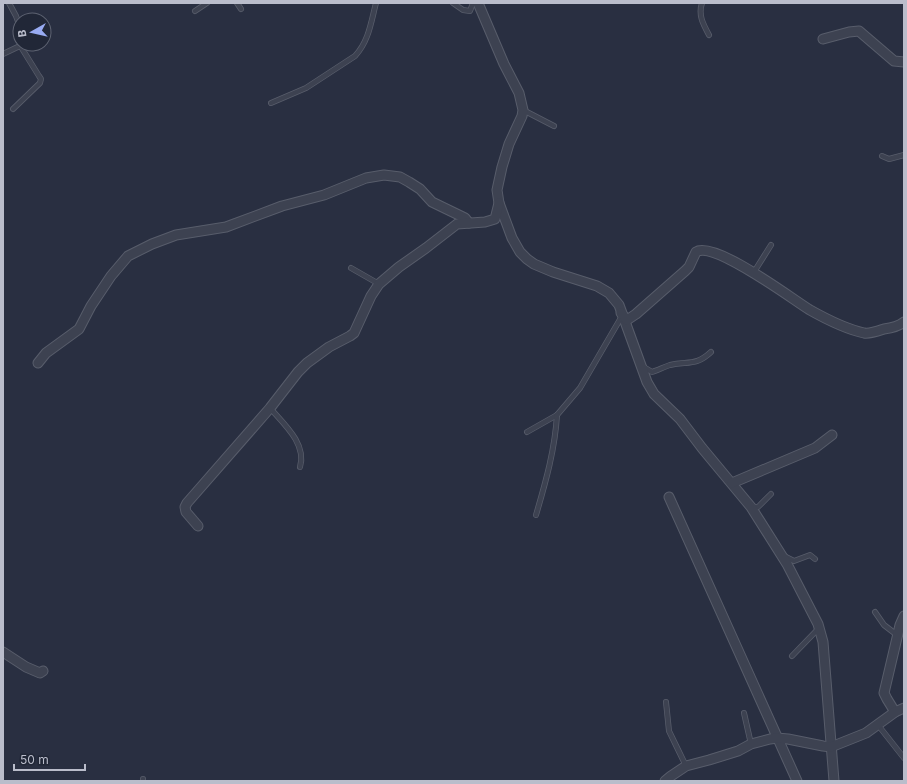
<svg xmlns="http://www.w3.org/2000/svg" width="907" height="784" viewBox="0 0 907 784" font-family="Inter,sans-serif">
<rect width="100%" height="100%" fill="#292f41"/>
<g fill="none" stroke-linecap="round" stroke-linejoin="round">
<defs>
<g id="service">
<polyline points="9,3 16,16 20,27"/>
<polyline points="237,3 241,9"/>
<polyline points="453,3 463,10 470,11 473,3"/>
<path d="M 702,3 C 698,15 703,24 709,35"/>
<polyline points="195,11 207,3"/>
<polyline points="3,54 24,44"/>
<path d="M 271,103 L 306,88 L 355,56 C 369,41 371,22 376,3"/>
<polyline points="13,109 40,83 41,79 39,76 21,47"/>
<polyline points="523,110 554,126"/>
<polyline points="882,156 889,159 904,155"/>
<polyline points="351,268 379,284"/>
<polyline points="754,272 771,245"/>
<path d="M 642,366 L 652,372 C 658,370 664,367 670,365 C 689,361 696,366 711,352"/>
<path d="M 270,408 C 284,424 307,444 300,467"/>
<polyline points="527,432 557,415 580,388 622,316"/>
<polyline points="751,507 758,507 771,494"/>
<path d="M 536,515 C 546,481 555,449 557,415"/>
<polyline points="784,556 794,561 810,555 815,559"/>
<polyline points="875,612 884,625 897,635"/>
<polyline points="792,656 819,628"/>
<polyline points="666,702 669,731 686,766"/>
<polyline points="744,713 751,744"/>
<polyline points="878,725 904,758"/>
<polyline points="143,781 143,779"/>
</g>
<g id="minor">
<polyline points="478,3 504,64 519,93 523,110 522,116 509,144 502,167 497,190 499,203 512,238 520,252 527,259 534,264 553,272 597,286 609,293 619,305 647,382 654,394 680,419 702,448 751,507 787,564 818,624 823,642 834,781"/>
<polyline points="823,39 849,32 859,31 894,61 904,62"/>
<path d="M 621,313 L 627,320 L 636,314 L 685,271 L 689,267 L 696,252 C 714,240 792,299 810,310 C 826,319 846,329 864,333 C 870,334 878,331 884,329 C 891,328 899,326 904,322"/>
<polyline points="38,363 46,353 79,329 91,306 111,276 128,256 152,244 176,235 226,227 282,206 324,195 366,178 384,175 400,177 409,182 420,189 432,202 465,218 469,223"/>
<polyline points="732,483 815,448 832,435"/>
<polyline points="669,497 797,781"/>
<polyline points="198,526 186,512 185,507 187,503 270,408 298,372 307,363 329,347 350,336 354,333 371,296 379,284 399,267 426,248 457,224 485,222 495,219 499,203"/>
<polyline points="3,652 26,667 40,673 43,671"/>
<polyline points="895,712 887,699 884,693 900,625 904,616"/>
<polyline points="665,781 671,776 686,766 709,760 738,751 751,744 770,739 777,738 788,739 823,746 831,747 866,733 895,712 904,708"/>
</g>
</defs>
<use href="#service" stroke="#585d6b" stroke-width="6"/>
<use href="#minor" stroke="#585d6b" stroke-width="11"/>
<use href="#service" stroke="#3d4251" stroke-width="4.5"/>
<use href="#minor" stroke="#3d4251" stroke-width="9"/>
</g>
<rect width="907" height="784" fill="none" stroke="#babdcb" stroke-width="8"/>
<g transform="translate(32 32) rotate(262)"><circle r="19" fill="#212737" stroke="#5e6372"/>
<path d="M0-3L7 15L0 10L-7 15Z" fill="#98abf2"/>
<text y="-6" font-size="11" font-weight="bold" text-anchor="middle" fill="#babdcb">B</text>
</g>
<path d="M14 764v6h71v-6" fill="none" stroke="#babdcb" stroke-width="2"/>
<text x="20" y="764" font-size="12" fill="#babdcb" stroke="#212737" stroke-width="3" paint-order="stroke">50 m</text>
</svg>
